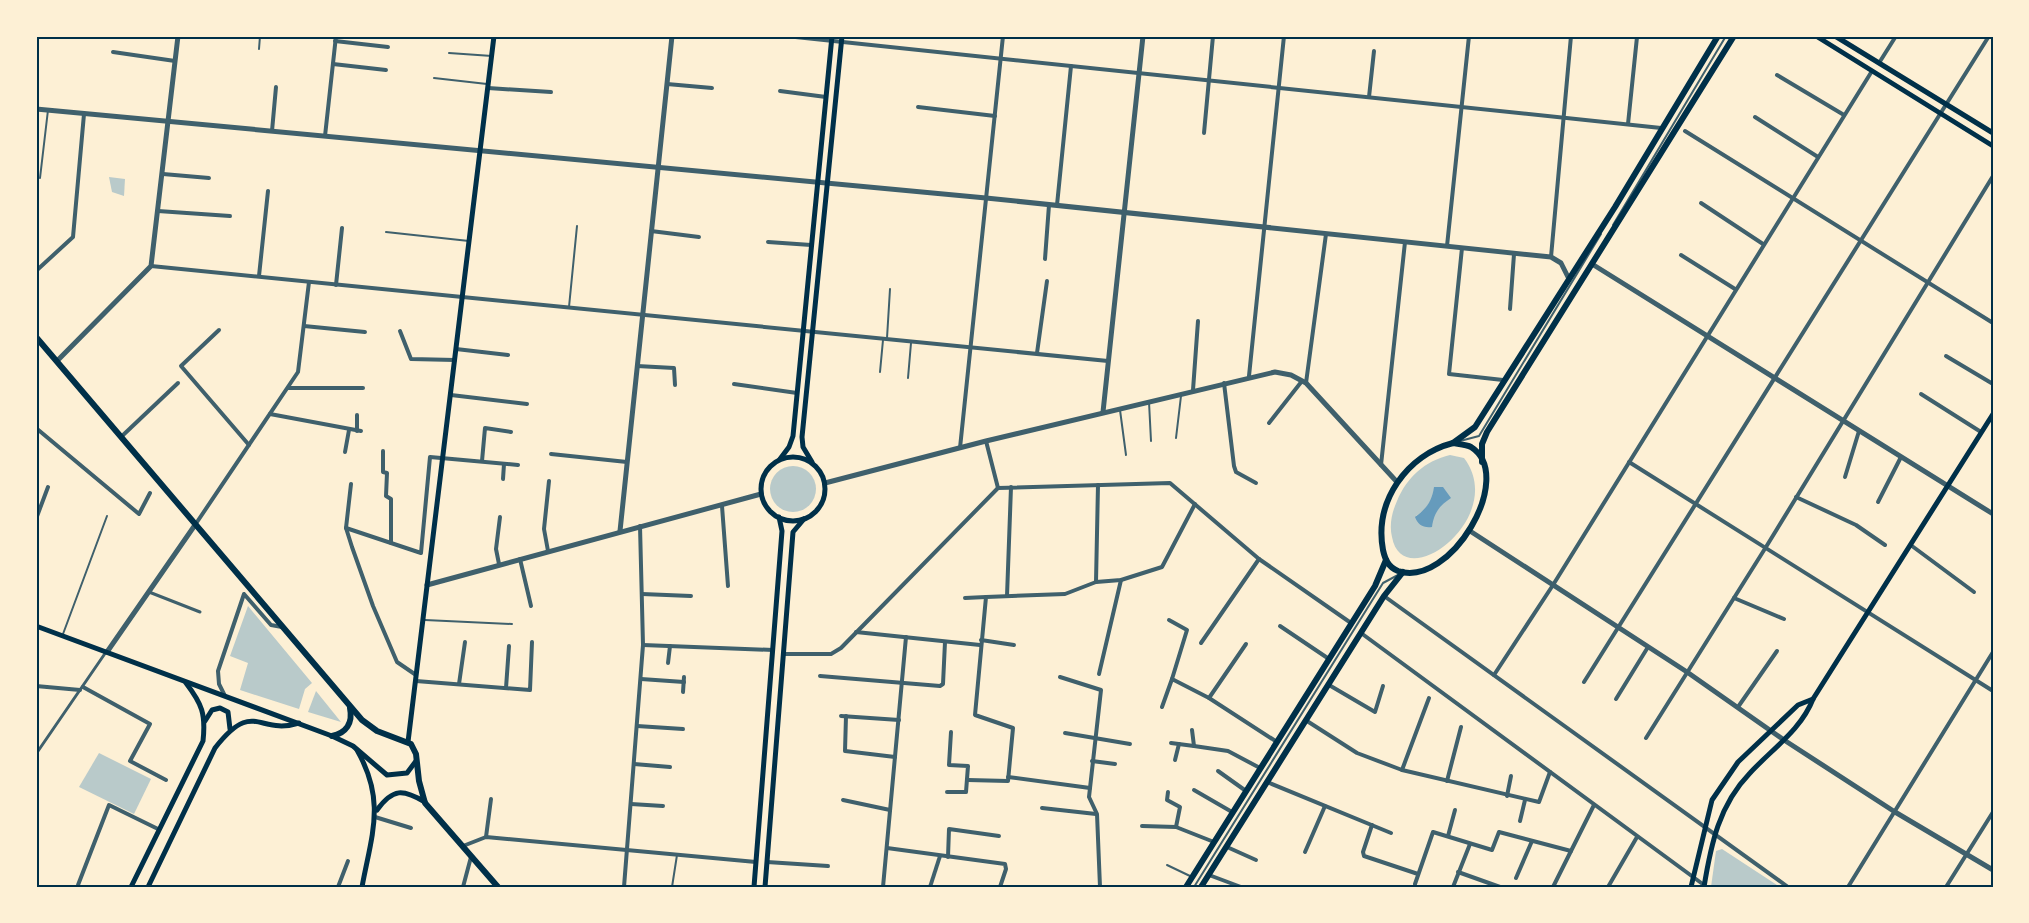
<svg xmlns="http://www.w3.org/2000/svg" width="2029" height="923" viewBox="0 0 2029 923" font-family="'Crimson Pro',serif">
<rect width="100%" height="100%" fill="#fdf0d5"/>
<g fill="#b9caca" fill-rule="evenodd">
<polygon points="109,177 125,179 124,196 112,192"/>
<path d="M 1450,455 L 1464,458 C 1509,517 1403,597 1392,537 C 1389,525 1392,512 1397,501 C 1407,477 1425,461 1450,455 ZM 1450,498 L 1441,505 L 1434,515 L 1416,516 L 1425,509 L 1432,499 Z"/>
<circle cx="793" cy="489" r="23"/>
<polygon points="248,606 312,683 305,689 299,709 240,690 248,663 230,656"/>
<polygon points="316,691 341,722 308,712"/>
<polygon points="99,753 151,779 134,814 79,787"/>
<polygon points="1722,849 1780,887 1711,887 1716,851"/>
</g>
<path fill="#669bbc" d="M 1434,487 L 1443,487 L 1451,498 C 1439,506 1434,513 1432,527 C 1423,528 1418,525 1415,517 C 1427,508 1432,501 1434,487 Z"/>
<g fill="none" stroke-linecap="round" stroke-linejoin="round">
<g stroke="#3f606c" stroke-width="2">
<polyline points="259,49 260,36"/>
<polyline points="449,53 492,56"/>
<polyline points="434,78 487,84"/>
<polyline points="40,178 48,110"/>
<polyline points="1613,225 1726,36"/>
<polyline points="386,232 469,241"/>
<polyline points="569,307 577,226"/>
<polyline points="887,338 890,289"/>
<polyline points="880,372 883,340"/>
<polyline points="908,378 911,343"/>
<polyline points="1149,402 1151,441"/>
<polyline points="1120,410 1126,455"/>
<polyline points="1176,438 1181,396"/>
<polyline points="1460,441 1479,436 1601,234"/>
<polyline points="425,620 512,624"/>
<polyline points="63,634 107,516"/>
<polyline points="1167,865 1190,876"/>
<polyline points="672,887 677,855"/>
<polyline points="1194,887 1383,583 1398,575"/>
</g>
<g stroke="#3f606c" stroke-width="3">
<polyline points="149,592 200,612"/>
<polyline points="36,754 106,652"/>
</g>
<g stroke="#3f606c" stroke-width="4">
<polyline points="786,36 1661,128"/>
<polyline points="335,41 388,47"/>
<polyline points="113,52 175,61"/>
<polyline points="1879,63 1896,36"/>
<polyline points="333,64 386,70"/>
<polyline points="1777,75 1844,115"/>
<polyline points="667,84 712,88"/>
<polyline points="488,88 551,92"/>
<polyline points="780,91 826,97"/>
<polyline points="1369,97 1374,51"/>
<polyline points="918,107 995,116"/>
<polyline points="1755,117 1818,157"/>
<polyline points="1628,124 1637,37"/>
<polyline points="272,131 276,87"/>
<polyline points="1685,131 1993,323"/>
<polyline points="1204,133 1213,36"/>
<polyline points="325,136 336,36"/>
<polyline points="163,174 209,178"/>
<polyline points="1701,203 1763,244"/>
<polyline points="1057,205 1071,66"/>
<polyline points="158,211 230,216"/>
<polyline points="651,231 699,237"/>
<polyline points="768,242 811,245"/>
<polyline points="1447,246 1469,36"/>
<polyline points="1462,248 1449,374 1503,380"/>
<polyline points="1681,255 1735,289"/>
<polyline points="1551,257 1571,36"/>
<polyline points="1045,259 1049,205"/>
<polyline points="151,266 1108,361"/>
<polyline points="36,271 73,237 84,114"/>
<polyline points="259,276 268,191"/>
<polyline points="336,285 342,228"/>
<polyline points="1510,309 1514,254"/>
<polyline points="304,326 365,332"/>
<polyline points="219,330 181,366 249,445"/>
<polyline points="400,331 411,359 455,360"/>
<polyline points="456,349 508,355"/>
<polyline points="1037,353 1047,281"/>
<polyline points="1946,356 1993,384"/>
<polyline points="637,366 674,368 675,385"/>
<polyline points="1249,376 1284,36"/>
<polyline points="1224,383 1234,466 1236,472 1256,483"/>
<polyline points="1306,383 1326,234"/>
<polyline points="734,384 797,393"/>
<polyline points="288,388 363,388"/>
<polyline points="1193,390 1198,321"/>
<polyline points="1921,394 1981,432"/>
<polyline points="451,395 527,404"/>
<polyline points="270,414 361,431"/>
<polyline points="1269,423 1302,381"/>
<polyline points="36,428 139,514 150,493"/>
<polyline points="357,431 357,415"/>
<polyline points="121,437 178,383"/>
<polyline points="986,441 998,488"/>
<polyline points="960,448 1003,36"/>
<polyline points="383,451 383,472 387,473 386,496 391,499 391,543"/>
<polyline points="345,452 349,430"/>
<polyline points="551,454 627,462"/>
<polyline points="482,461 485,428 511,432"/>
<polyline points="1629,462 1993,691"/>
<polyline points="1381,465 1405,242"/>
<polyline points="1845,477 1859,431"/>
<polyline points="503,479 504,464"/>
<polyline points="351,484 346,528 352,547 373,606 397,662 416,675"/>
<polyline points="998,488 1170,483 1259,559 1351,623"/>
<polyline points="1796,497 1856,525 1885,545"/>
<polyline points="1878,502 1901,457"/>
<polyline points="722,506 728,586"/>
<polyline points="36,519 48,487"/>
<polyline points="195,525 298,372 309,282"/>
<polyline points="346,528 421,553 430,457 518,465"/>
<polyline points="1912,546 1974,592"/>
<polyline points="548,551 544,529 549,481"/>
<polyline points="520,559 531,606"/>
<polyline points="499,564 496,549 500,517"/>
<polyline points="1096,582 1098,485"/>
<polyline points="642,594 691,596"/>
<polyline points="1007,596 1011,487"/>
<polyline points="1384,596 1788,887"/>
<polyline points="965,598 986,597"/>
<polyline points="1734,598 1784,619"/>
<polyline points="1169,620 1187,630 1172,679"/>
<polyline points="1280,626 1329,659"/>
<polyline points="856,632 980,645"/>
<polyline points="1361,633 1704,885"/>
<polyline points="981,640 1014,645"/>
<polyline points="1201,643 1259,559"/>
<polyline points="643,645 773,650"/>
<polyline points="784,654 831,654 841,648 998,488"/>
<polyline points="668,663 670,646"/>
<polyline points="1099,674 1121,580"/>
<polyline points="1494,675 1553,585 1872,71"/>
<polyline points="820,676 940,686 943,684 945,642"/>
<polyline points="1060,677 1101,690 1089,797 1097,814 1100,887"/>
<polyline points="641,679 684,682"/>
<polyline points="416,681 530,690 532,642"/>
<polyline points="1584,682 1989,36"/>
<polyline points="459,684 465,642"/>
<polyline points="1329,685 1375,712 1383,686"/>
<polyline points="36,686 80,690"/>
<polyline points="83,687 150,724 130,761 166,780"/>
<polyline points="506,688 509,646"/>
<polyline points="683,692 684,677"/>
<polyline points="225,696 219,684 218,671 244,594 271,625 282,627"/>
<polyline points="1209,698 1246,644"/>
<polyline points="1616,699 1648,647"/>
<polyline points="1162,707 1172,679 1209,698 1277,742"/>
<polyline points="1738,707 1777,651"/>
<polyline points="841,716 899,720"/>
<polyline points="846,716 845,751 895,757"/>
<polyline points="1307,721 1357,753 1402,770 1539,802 1550,772"/>
<polyline points="637,726 683,729"/>
<polyline points="1192,730 1194,746 1228,751 1260,768"/>
<polyline points="1065,733 1130,744"/>
<polyline points="1646,738 1766,547 1993,176"/>
<polyline points="1171,743 1194,746"/>
<polyline points="1175,760 1179,744"/>
<polyline points="1092,761 1115,764"/>
<polyline points="634,764 670,767"/>
<polyline points="1402,770 1429,698"/>
<polyline points="1218,771 1246,791"/>
<polyline points="1008,777 1090,788"/>
<polyline points="968,780 1008,781 1013,728 975,715 986,597 1065,594 1096,582 1121,580 1162,567 1195,504"/>
<polyline points="1447,781 1461,727"/>
<polyline points="1267,782 1391,833"/>
<polyline points="1194,790 1232,812"/>
<polyline points="947,792 966,792 968,766 949,765 951,732"/>
<polyline points="1168,792 1167,800 1180,807 1176,827"/>
<polyline points="1507,796 1511,776"/>
<polyline points="843,800 890,810"/>
<polyline points="631,804 663,806"/>
<polyline points="1042,808 1096,814"/>
<polyline points="375,817 411,828"/>
<polyline points="1520,821 1525,800"/>
<polyline points="1372,825 1363,852 1364,856 1418,874"/>
<polyline points="1142,826 1176,827 1214,842"/>
<polyline points="1448,836 1455,810"/>
<polyline points="486,837 491,799"/>
<polyline points="463,846 486,837 756,862"/>
<polyline points="1227,847 1256,860"/>
<polyline points="887,848 1005,864 1006,869 1000,887"/>
<polyline points="1305,852 1325,806"/>
<polyline points="948,857 949,829 999,836"/>
<polyline points="767,862 828,866"/>
<polyline points="1458,872 1500,887"/>
<polyline points="1209,875 1241,887"/>
<polyline points="1516,878 1532,841"/>
<polyline points="1415,884 1433,832 1492,850 1499,832 1571,851"/>
<polyline points="78,885 109,805 158,829"/>
<polyline points="338,887 348,861"/>
<polyline points="463,887 471,857"/>
<polyline points="624,887 643,645 640,526"/>
<polyline points="883,887 906,637"/>
<polyline points="930,887 940,856"/>
<polyline points="1453,887 1470,844"/>
<polyline points="1553,887 1594,805"/>
<polyline points="1608,887 1637,837"/>
<polyline points="1848,887 1993,652"/>
<polyline points="1946,887 1993,812"/>
</g>
<g stroke="#3f606c" stroke-width="5">
<polyline points="36,109 986,198 1551,257 1561,263 1568,277"/>
<polyline points="1592,264 1993,514"/>
<polyline points="57,361 151,266 178,36"/>
<polyline points="1103,412 1143,36"/>
<polyline points="825,483 986,441 1275,372 1291,375 1306,383 1397,482"/>
<polyline points="620,531 672,36"/>
<polyline points="1470,531 1687,672 1784,740 1895,812 1993,870"/>
<polyline points="427,585 761,494"/>
<polyline points="107,652 195,525"/>
</g>
<g stroke="#003049" stroke-width="5">
<polyline points="1816,36 1993,146"/>
<polyline points="1835,36 1993,133"/>
<circle cx="793" cy="489" r="32"/>
<polyline points="780,459 789,447 793,436 832,36"/>
<polyline points="812,462 803,447 802,437 842,36"/>
<polyline points="36,626 332,736 353,746 387,775 407,773 416,761"/>
<polyline points="205,721 212,710 220,708 228,712 230,729"/>
<polyline points="408,742 494,36"/>
<path d="M 357,750 C 386,801 372,833 362,887"/>
<path d="M 377,810 C 393,788 403,789 425,802"/>
<path d="M 131,887 L 203,741 C 206,714 202,704 186,683"/>
<path d="M 148,887 L 215,748 C 254,698 258,736 299,723"/>
<polyline points="754,887 782,531 779,517"/>
<polyline points="765,887 793,532 804,519"/>
<polyline points="1691,887 1712,800 1738,762 1798,705 1813,699"/>
<path d="M 1704,887 C 1711,844 1719,805 1750,773 C 1772,749 1801,730 1813,699 L 1993,414"/>
</g>
<g stroke="#003049" stroke-width="6">
<polyline points="36,337 362,720 377,731 411,744 416,754 419,781 425,803 498,887"/>
<polyline points="1453,443 1475,427 1615,207 1718,36"/>
<path d="M 1453,443 C 1458,444 1467,445 1471,447 C 1517,476 1450,589 1398,571 C 1388,567 1385,559 1383,550 C 1374,501 1407,455 1453,443 Z"/>
<polyline points="1482,462 1482,444 1487,432 1734,36"/>
<path d="M 332,736 C 346,733 353,723 350,708"/>
<polyline points="1186,887 1375,586 1386,560"/>
<polyline points="1201,887 1384,596 1403,572"/>
</g>
</g>
<rect width="2029" height="923" fill="none" stroke="#fdf0d5" stroke-width="75"/>
<rect x="38" y="38" width="1954" height="848" fill="none" stroke="#003049" stroke-width="2"/>
</svg>
